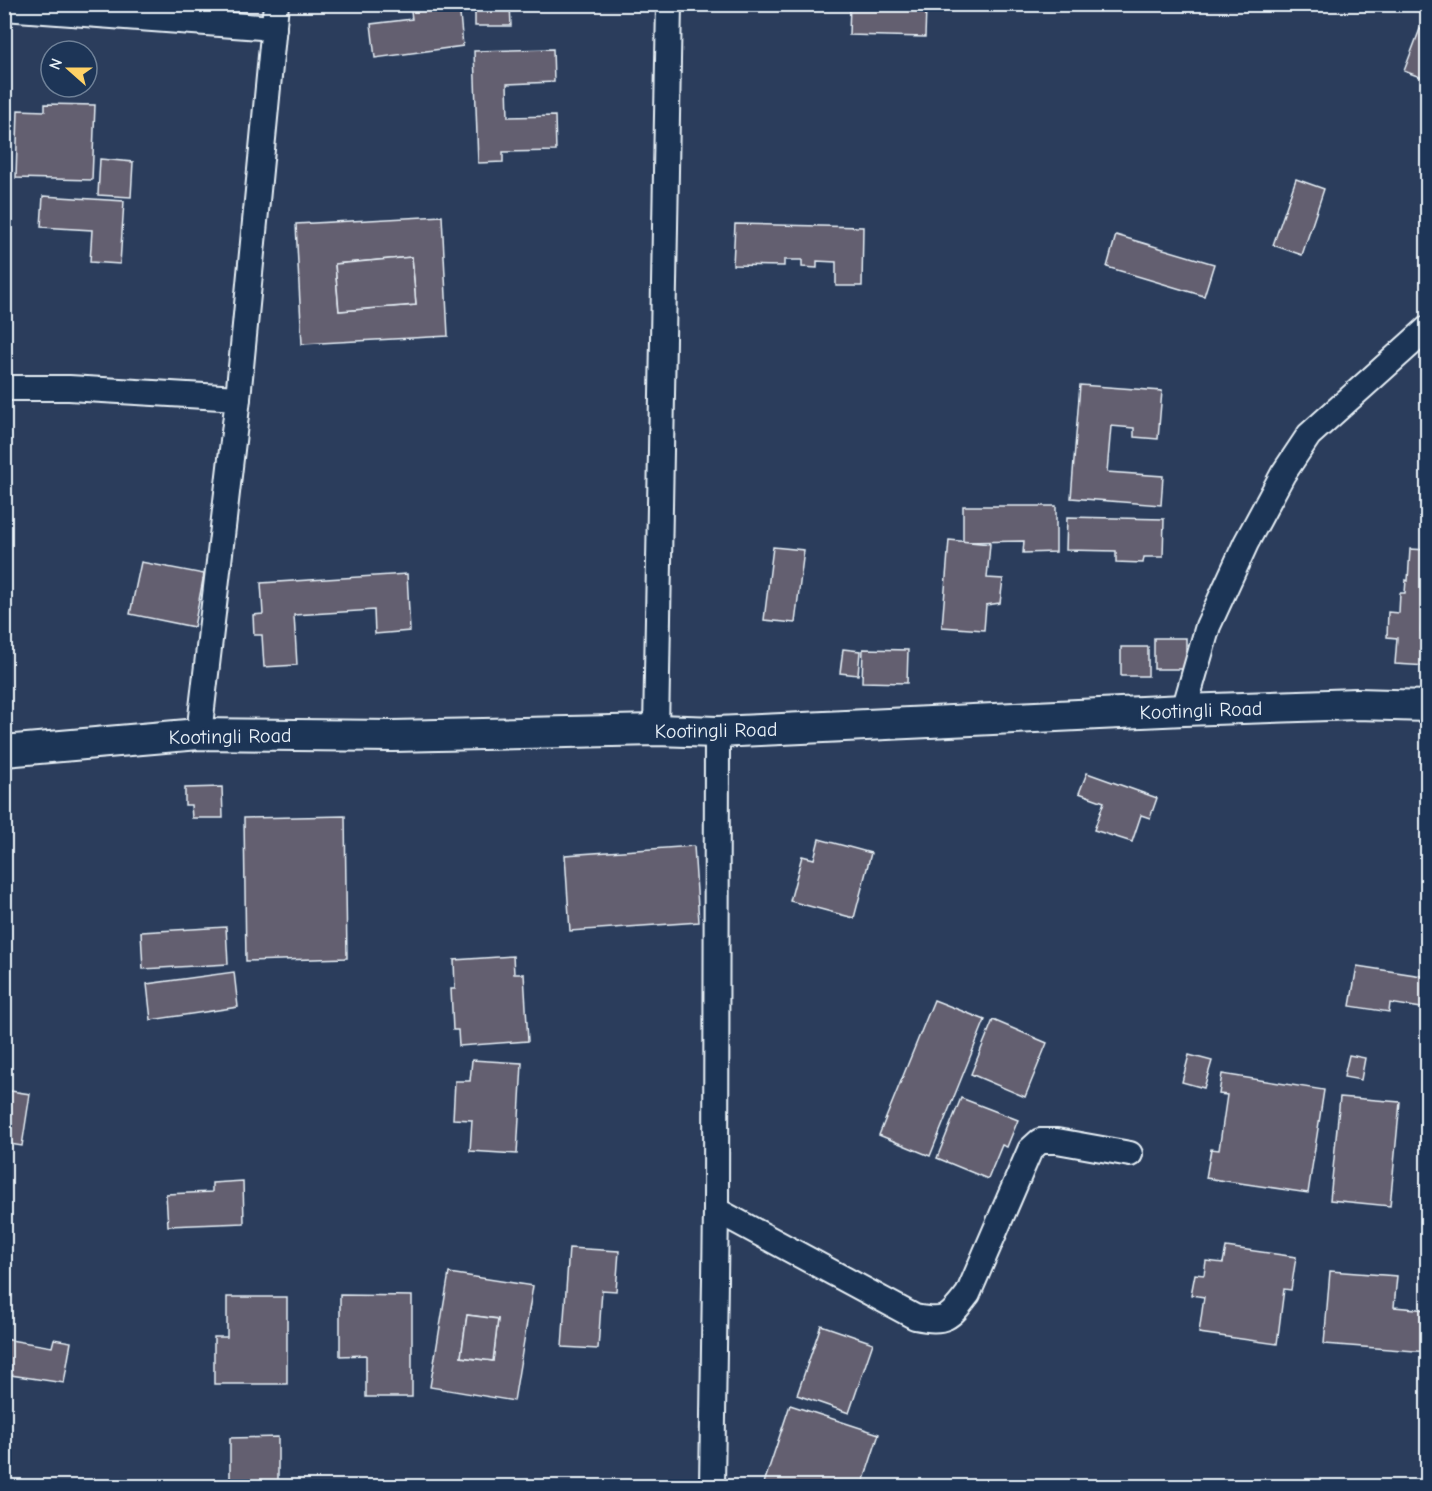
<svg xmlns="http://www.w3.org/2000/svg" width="1432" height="1491" viewBox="0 0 1432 1491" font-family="'Comic Neue',sans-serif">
<rect width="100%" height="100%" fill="#2b3d5c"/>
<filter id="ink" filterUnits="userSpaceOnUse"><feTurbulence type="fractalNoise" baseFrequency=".0167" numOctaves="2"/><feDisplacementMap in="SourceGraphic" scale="12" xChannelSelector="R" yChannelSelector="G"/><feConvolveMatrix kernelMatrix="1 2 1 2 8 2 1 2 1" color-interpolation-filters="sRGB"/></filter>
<g filter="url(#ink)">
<g fill="#635e70" stroke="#e8f1f8" stroke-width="1.5" fill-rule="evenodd">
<polygon points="410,4 459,4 463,46 375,58 371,24 412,19"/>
<polygon points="475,4 510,4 511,26 475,26"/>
<polygon points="850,4 926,7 925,37 849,35"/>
<polygon points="1420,29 1428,32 1428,80 1404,71"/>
<polygon points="553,49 554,82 507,84 508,117 555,116 556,151 503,152 503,162 478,163 474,51"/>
<polygon points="45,104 95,105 92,180 16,178 18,110 45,111"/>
<polygon points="100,159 133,162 131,197 98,195"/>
<polygon points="1296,179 1324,189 1302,255 1273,245"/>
<polygon points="43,196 124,201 120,264 90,262 92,230 41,227"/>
<path d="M 442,216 L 448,336 L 302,344 L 296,224 ZM 412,257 L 416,305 L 339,311 L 335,264 Z"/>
<polygon points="735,224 863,227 862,286 836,286 836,262 817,261 817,268 802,267 802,260 784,260 784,266 733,265"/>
<polygon points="1116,235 1214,264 1204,296 1107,267"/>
<polygon points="412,257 416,305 339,311 335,264"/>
<polygon points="1080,385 1162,391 1158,439 1134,437 1134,428 1111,426 1107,472 1163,476 1161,505 1071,498"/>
<polygon points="963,506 1056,506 1056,552 1023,553 1024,541 963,542"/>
<polygon points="1067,517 1164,519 1163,557 1144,557 1143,563 1116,562 1116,551 1066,550"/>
<polygon points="949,540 990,544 987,578 1003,579 1000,603 986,605 984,630 942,627"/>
<polygon points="773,547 804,550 795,623 764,620"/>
<polygon points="1410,549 1428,550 1428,585 1425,585 1421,631 1428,632 1428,666 1395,664 1397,638 1387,637 1388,612 1399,613 1400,593 1405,593 1406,580 1408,581"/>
<polygon points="141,562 204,574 194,627 130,614"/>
<polygon points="407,574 410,631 375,634 374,610 294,615 297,665 264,667 262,635 254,635 253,615 263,614 261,583"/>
<polygon points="1425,585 1428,585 1428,632 1421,631"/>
<rect x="1154" y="638" width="32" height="31"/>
<rect x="1121" y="647" width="27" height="29"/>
<polygon points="843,649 860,651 858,675 840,673"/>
<polygon points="863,649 908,650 907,683 862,682"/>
<polygon points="1087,773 1157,798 1150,818 1141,815 1132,842 1094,830 1104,802 1079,793"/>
<polygon points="222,787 223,818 192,818 191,805 185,805 185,788"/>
<polygon points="345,816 347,958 246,961 244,818"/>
<polygon points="819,839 871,853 854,918 790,901 802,856 814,859"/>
<polygon points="694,846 699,922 570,931 565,855"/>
<polygon points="226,927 228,964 143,969 141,932"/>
<polygon points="513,956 514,974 524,974 528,1041 459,1046 458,1030 453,1030 451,989 455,989 454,960"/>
<polygon points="1357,966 1428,977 1428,1009 1390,1003 1389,1012 1350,1006"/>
<polygon points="234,972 238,1007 151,1020 147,984"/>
<polygon points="934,1000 985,1020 930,1156 879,1135"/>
<polygon points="993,1020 1047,1043 1025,1097 971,1074"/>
<polygon points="1189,1055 1212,1061 1204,1088 1182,1082"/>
<polygon points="1349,1055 1365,1058 1361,1080 1344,1077"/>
<polygon points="472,1060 522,1063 517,1154 470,1151 472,1120 453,1119 455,1081 470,1081"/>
<polygon points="1222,1074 1324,1090 1308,1193 1206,1178 1211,1149 1219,1150 1227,1095 1219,1094"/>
<polygon points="4,1090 30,1094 22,1146 4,1143"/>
<polygon points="1340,1097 1400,1102 1390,1206 1330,1200"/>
<polygon points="961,1098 1018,1120 1007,1147 1002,1145 988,1179 937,1158"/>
<polygon points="243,1181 244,1223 168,1226 166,1194 212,1192 212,1183"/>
<polygon points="1226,1247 1296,1257 1291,1290 1284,1289 1277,1344 1199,1333 1204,1297 1191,1295 1195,1274 1204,1275 1206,1261 1223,1263"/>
<polygon points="569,1248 619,1251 616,1291 602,1290 598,1349 562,1347"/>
<polygon points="1330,1271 1397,1276 1394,1307 1428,1310 1428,1352 1324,1344"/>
<path d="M 449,1273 L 533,1286 L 514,1401 L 430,1387 ZM 467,1315 L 498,1319 L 493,1361 L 461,1357 Z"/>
<polygon points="340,1295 412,1296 412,1397 366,1397 366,1355 340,1356"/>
<polygon points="227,1297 287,1297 287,1384 214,1384 214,1337 227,1337"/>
<polygon points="467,1315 498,1319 493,1361 461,1357"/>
<polygon points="821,1325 873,1343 849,1413 797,1395"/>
<polygon points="4,1339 52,1347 54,1339 71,1342 64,1383 4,1374"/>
<polygon points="790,1405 879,1434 862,1486 763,1486"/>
<polygon points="278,1437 278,1486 230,1486 230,1438"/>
</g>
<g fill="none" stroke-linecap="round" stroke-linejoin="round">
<defs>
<g id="minor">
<polyline points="4,8 274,28"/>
<polyline points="4,388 69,388 238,398"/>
<polyline points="1184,710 1208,626 1246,543 1283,474 1309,435 1428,328"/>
<polyline points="656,730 669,4"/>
<polyline points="199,734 238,398 276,4"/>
<path d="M 716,1210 L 915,1317 C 946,1323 949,1319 968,1294 L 1030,1150 L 1040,1141 L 1057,1141 L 1130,1154"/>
<polyline points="712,1486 716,1210 717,732"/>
</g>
<polyline id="tertiary" points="4,751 199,734 393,736 656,730 717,732 1184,710 1357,704 1428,706"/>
</defs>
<use href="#minor" stroke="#e8f1f8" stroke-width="28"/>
<use href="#tertiary" stroke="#e8f1f8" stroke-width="34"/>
<use href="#minor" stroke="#1d3557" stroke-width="24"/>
<use href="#tertiary" stroke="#1d3557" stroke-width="30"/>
</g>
</g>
<g text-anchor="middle" stroke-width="5" stroke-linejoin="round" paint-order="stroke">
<g font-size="20" fill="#e8f1f8" stroke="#1d3557">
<text transform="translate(1201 710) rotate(-2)" y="7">Kootingli Road</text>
<text transform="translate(716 730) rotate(-1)" y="7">Kootingli Road</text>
<text transform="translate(230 736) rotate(-1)" y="7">Kootingli Road</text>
</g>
</g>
<rect width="1432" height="1491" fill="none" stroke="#1d3557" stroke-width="24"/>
<rect x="12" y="12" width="1408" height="1467" fill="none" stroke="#e8f1f8" stroke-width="2" filter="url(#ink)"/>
<g transform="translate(69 69) rotate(291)"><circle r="28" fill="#1d3557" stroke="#6e8097" stroke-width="1.5"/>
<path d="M0-4.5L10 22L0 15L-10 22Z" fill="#ffd166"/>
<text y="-9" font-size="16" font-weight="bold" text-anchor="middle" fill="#e8f1f8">N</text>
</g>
</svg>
